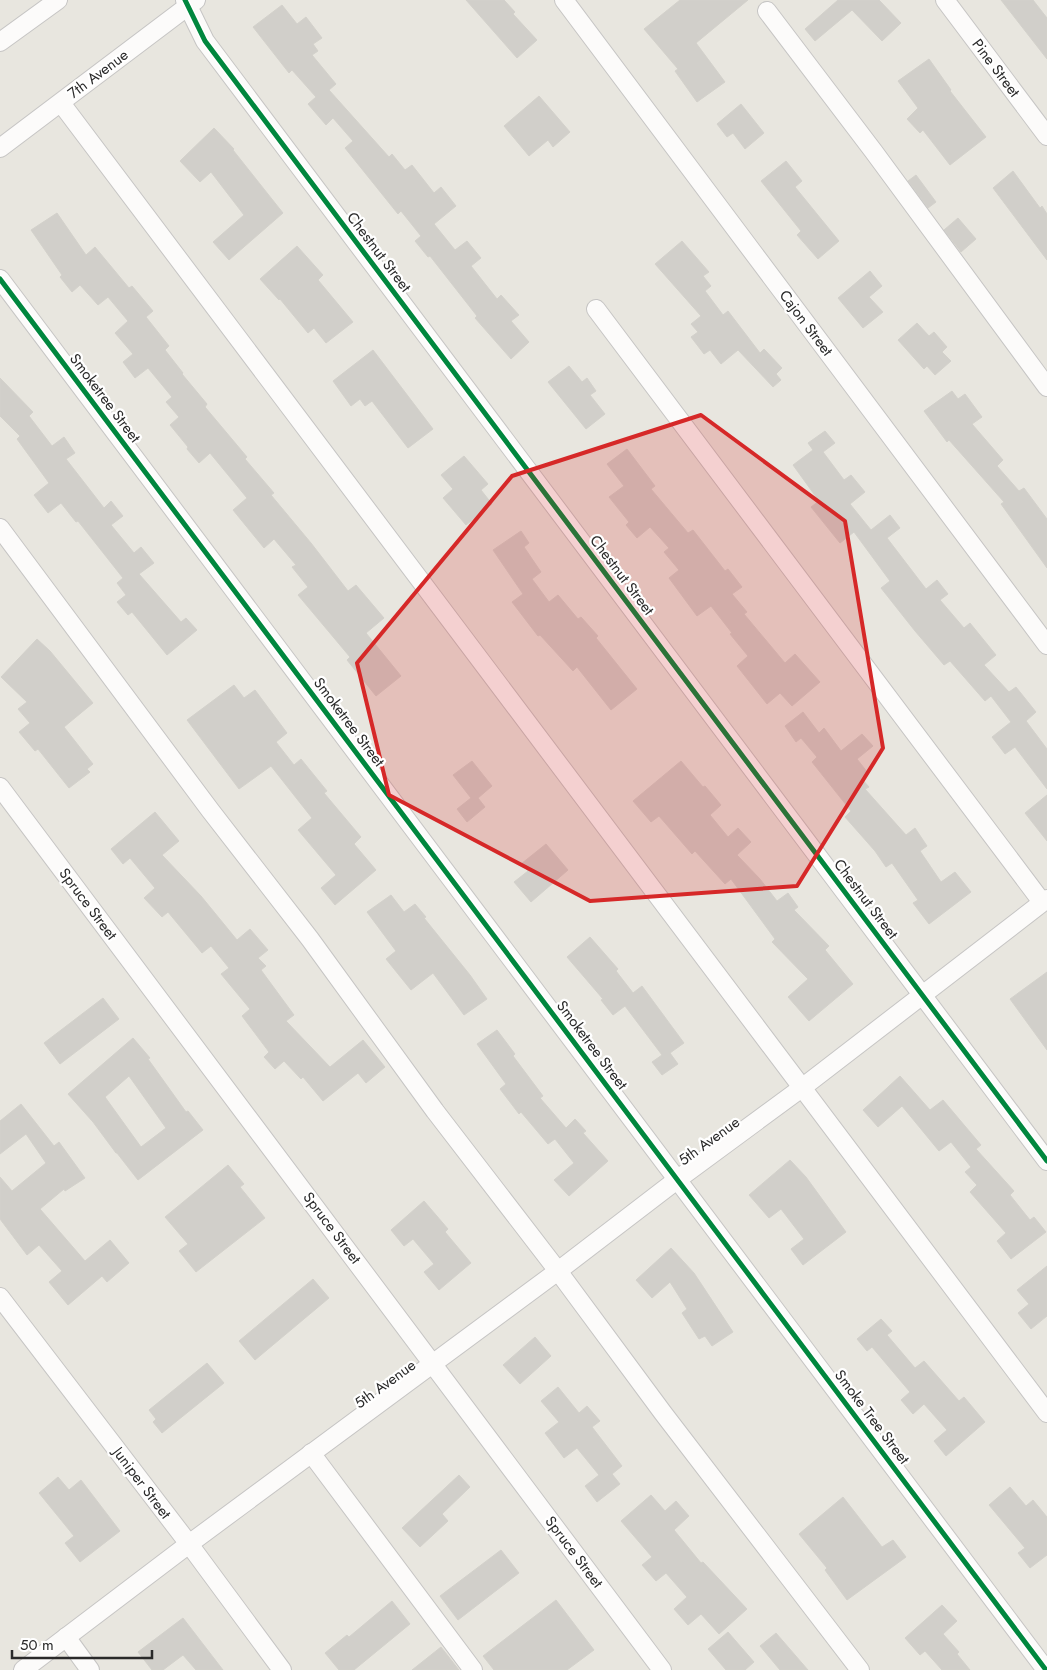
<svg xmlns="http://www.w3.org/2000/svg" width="1047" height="1670" viewBox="0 0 1047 1670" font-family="Jost,sans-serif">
<rect width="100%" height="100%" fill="#e8e6df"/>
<g fill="#d1cfca" stroke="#d3d1cb" fill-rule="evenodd">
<polygon points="466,0 504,0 515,12 513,14 537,40 517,58"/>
<polygon points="680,0 748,0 696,43 725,82 697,102 675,71 678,69 644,29"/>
<polygon points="838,0 879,0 901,23 882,41 852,10 815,41 805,29"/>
<polygon points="1001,0 1033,0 1047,18 1047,59"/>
<polygon points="282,5 297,24 306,17 322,38 313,44 318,51 312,55 336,84 329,90 389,157 392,154 405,170 412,165 434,193 441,187 456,206 434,224 455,250 467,241 481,258 471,266 497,299 501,295 519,315 511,321 529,342 511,359 475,318 477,316 430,256 428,257 415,241 421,236 401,211 398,214 345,148 353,141 333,118 326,125 308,104 316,97 292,70 289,73 253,27"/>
<polygon points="929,59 951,90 950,91 986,137 950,165 923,130 920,133 907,119 918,108 898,81"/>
<polygon points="539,96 570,132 553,147 548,140 529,156 504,126"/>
<polygon points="741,104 764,133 745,149 733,133 727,137 717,124"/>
<polygon points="214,128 234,149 233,150 283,213 229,260 213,242 244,215 211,172 200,182 180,161"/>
<polygon points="786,161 802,181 795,187 839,241 818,259 797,235 801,231 761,181"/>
<polygon points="1013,171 1040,208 1042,206 1047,214 1047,260 993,188"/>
<polygon points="916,175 936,202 928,208 908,181"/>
<polygon points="57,213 86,255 95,247 129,288 132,286 153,311 146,317 169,346 165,350 183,373 182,374 207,404 205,407 247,457 245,459 274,493 271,495 311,543 348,591 356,585 384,618 366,633 401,676 376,696 347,660 350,657 298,595 308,587 292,567 296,565 274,539 264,548 233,510 247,498 210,453 199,463 187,449 188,447 170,425 179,417 166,402 172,397 148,368 135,378 123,362 133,354 115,333 128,321 108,297 98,305 80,285 72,292 60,277 62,275 31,230"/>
<polygon points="958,218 976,239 961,252 944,230"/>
<polygon points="682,241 709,272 703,276 711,286 705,291 723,315 728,311 760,353 764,349 782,368 776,374 781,380 773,387 738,350 721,364 710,350 704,354 691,337 698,332 691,324 701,316 655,264"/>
<polygon points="297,246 323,275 318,280 353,322 326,343 314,328 308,333 280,299 279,300 260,279"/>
<polygon points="870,271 882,286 869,297 883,312 863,328 838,298"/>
<polygon points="917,323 929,336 934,332 947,347 942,352 951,361 935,375 927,366 924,369 898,340"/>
<polygon points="373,350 433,429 408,448 372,401 365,406 360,399 351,406 333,381"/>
<polygon points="569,366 582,382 587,378 596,391 590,395 605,414 586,429 548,382"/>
<polygon points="0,378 33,412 29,416 52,446 64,437 75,453 66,459 104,508 111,501 123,516 111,525 134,553 141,547 154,563 139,574 181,622 186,618 197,630 167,655 132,612 128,615 117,602 126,595 117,583 123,578 78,521 76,522 61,503 48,513 34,495 49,483 17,439 20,436 0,416"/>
<polygon points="952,391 958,399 965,394 982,417 972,424 1003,460 997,466 1019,491 1024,488 1047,519 1047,568 1001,504 1004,502 949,440 947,442 924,411"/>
<polygon points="825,431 835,443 823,452 844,480 851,475 865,492 850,504 871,530 890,515 900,528 887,538 926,589 937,580 948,594 940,600 964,628 970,623 996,655 984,665 1009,692 1016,687 1036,712 1026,721 1047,749 1047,789 1015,747 1005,754 992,737 1011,722 991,696 985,701 950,661 944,665 915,631 881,588 890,581 854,532 840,543 811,507 819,501 793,465 813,450 808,443"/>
<polygon points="627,449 655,486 651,489 688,533 693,530 725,571 728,569 742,587 732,594 747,612 744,614 785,663 795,654 820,682 792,706 780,693 767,704 737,666 748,656 730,634 732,633 711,606 697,616 669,578 679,570 664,552 669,548 650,527 637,538 626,525 629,522 609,497 624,486 607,464"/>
<polygon points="464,456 488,484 481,490 492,504 466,525 443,498 453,489 441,475"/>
<polygon points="521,531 529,543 524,547 541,572 532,579 549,602 558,595 578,619 581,617 598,636 596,638 637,689 611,710 577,667 573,671 540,635 538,636 512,602 523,594 493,550"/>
<polygon points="37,639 50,651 93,703 64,727 93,764 87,769 90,772 69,788 38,749 35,751 19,732 30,723 18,709 27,702 1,677"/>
<polygon points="234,685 244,698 255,690 287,733 276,742 294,765 301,759 327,791 324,793 361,837 354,844 376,870 335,905 321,888 336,875 298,830 312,818 271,766 239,789 187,720"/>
<polygon points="803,712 819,733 824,728 841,751 862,734 873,746 857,759 868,773 861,778 869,787 865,789 906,835 915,828 927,846 920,851 941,882 955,872 971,892 929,924 913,903 918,900 892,863 886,867 875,851 845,817 851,811 812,762 817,757 801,738 796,742 785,726"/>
<polygon points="472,761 492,786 478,798 485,807 467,822 457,809 471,798 453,775"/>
<polygon points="681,761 703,787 705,786 721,805 710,815 728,837 738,828 751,842 737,855 760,879 777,901 788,893 798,907 794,910 829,946 825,950 853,984 809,1021 788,997 808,979 772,942 775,939 731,879 725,884 695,851 692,854 659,816 651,822 633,801"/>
<polygon points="1047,795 1047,841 1025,813"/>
<polygon points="155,812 179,841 162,855 201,896 237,940 250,929 268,950 258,958 266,966 261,970 294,1015 286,1021 330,1067 363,1040 385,1067 366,1083 358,1073 323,1101 303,1077 301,1079 284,1061 275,1069 264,1057 269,1052 242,1016 250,1009 221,974 229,968 211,946 202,953 168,912 162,917 144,898 155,888 130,858 123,864 111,849"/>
<polygon points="546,844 568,870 531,902 514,882 528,871 521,864"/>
<polygon points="391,895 404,912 415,904 426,917 424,918 470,975 487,999 464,1015 433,973 411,990 386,959 396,951 367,912"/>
<polygon points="590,937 618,969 616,971 633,993 642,986 684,1043 670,1053 678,1064 662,1075 652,1062 662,1055 625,1006 613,1015 601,1000 603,999 567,957"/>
<polygon points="1047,972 1047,1050 1010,999"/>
<polygon points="103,998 119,1019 60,1064 44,1043"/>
<polygon points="497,1030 515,1054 513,1056 543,1096 540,1098 566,1128 575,1119 586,1131 583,1133 608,1161 569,1196 554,1180 574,1163 555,1139 548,1144 521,1112 519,1114 500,1089 506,1084 477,1044"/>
<path d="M 133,1038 L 150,1058 L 148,1059 L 186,1112 L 188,1111 L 203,1130 L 138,1180 L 117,1153 L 116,1153 L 93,1122 L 68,1094 ZM 129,1076 L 166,1128 L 141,1147 L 105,1097 Z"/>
<polygon points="900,1076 930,1110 943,1100 981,1145 976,1149 1014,1191 1010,1195 1030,1220 1034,1217 1046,1232 1011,1259 997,1241 1006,1233 970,1192 977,1185 965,1172 971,1167 951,1142 939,1151 902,1106 878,1127 863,1110"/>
<polygon points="21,1104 54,1146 59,1142 85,1178 65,1191 64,1189 40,1209 85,1261 110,1240 129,1263 107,1282 102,1276 68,1305 49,1282 62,1271 39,1245 27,1255 0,1219 0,1177 12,1191 46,1163 26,1134 0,1154 0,1121"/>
<polygon points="790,1160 806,1177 846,1232 803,1265 791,1249 804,1239 781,1209 769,1218 749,1195"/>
<polygon points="228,1165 244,1184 240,1187 265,1218 196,1272 179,1251 188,1244 165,1217"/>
<polygon points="424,1201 448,1229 445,1232 471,1263 439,1290 424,1272 434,1264 413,1239 404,1246 391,1230"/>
<polygon points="671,1248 694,1273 733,1332 712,1346 705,1336 699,1339 682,1313 687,1309 670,1282 652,1298 636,1280"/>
<polygon points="1047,1266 1047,1316 1031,1329 1018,1313 1029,1304 1017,1290"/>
<polygon points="313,1279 329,1298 255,1360 239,1341"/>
<polygon points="881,1319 892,1331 887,1335 915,1368 924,1361 959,1401 964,1397 985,1422 946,1456 934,1441 947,1430 924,1404 913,1414 901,1400 910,1392 872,1347 867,1351 857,1339"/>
<polygon points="535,1337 551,1356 520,1384 503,1365"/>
<polygon points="207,1363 224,1383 162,1433 153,1422 156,1419 149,1410"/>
<polygon points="558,1387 579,1413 587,1406 600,1421 592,1427 622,1466 612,1474 620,1484 597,1502 585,1486 599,1475 577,1448 564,1458 545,1433 559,1422 541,1401"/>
<polygon points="459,1475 470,1487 442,1514 448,1521 420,1547 402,1528"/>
<polygon points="58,1477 69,1490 81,1480 120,1531 80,1562 65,1543 74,1536 39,1493"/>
<polygon points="1010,1487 1026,1506 1033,1500 1047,1517 1047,1555 1030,1568 1018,1553 1025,1548 989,1505"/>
<polygon points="651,1495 665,1511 676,1501 689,1516 674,1530 701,1563 703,1562 747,1609 719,1634 701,1614 688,1625 674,1609 687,1597 666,1573 656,1581 642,1565 652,1557 621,1521"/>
<polygon points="843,1497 882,1547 893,1540 906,1557 847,1600 825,1570 827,1568 799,1534"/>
<polygon points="501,1550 519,1573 458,1620 440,1596"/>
<polygon points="556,1600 594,1650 567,1670 494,1670 483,1656"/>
<polygon points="392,1601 410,1624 354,1670 339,1670 325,1653 347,1635 349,1637"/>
<polygon points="942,1605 957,1621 943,1634 959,1652 957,1654 970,1670 942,1670 925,1651 920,1655 905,1638"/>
<polygon points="183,1618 223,1670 196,1670 183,1655 163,1670 152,1670 138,1652"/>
<polygon points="728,1632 754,1662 745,1670 726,1670 708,1649"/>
<polygon points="776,1633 808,1670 780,1670 760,1646"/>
<polygon points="441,1647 459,1670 412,1670"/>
</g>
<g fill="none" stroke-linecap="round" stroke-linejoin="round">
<defs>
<g id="minor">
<polyline points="185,0 205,41 1047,1161"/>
<polyline points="564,0 1047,645"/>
<polyline points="945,0 1047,136"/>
<polyline points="767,11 874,152 1047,387"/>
<polyline points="0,42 58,0"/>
<polyline points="61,103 1047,1413"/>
<polyline points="0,148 196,0"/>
<polyline points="0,279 1046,1670"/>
<polyline points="596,309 1042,902"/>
<polyline points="0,528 210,810 310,939 435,1111 558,1271 663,1413 860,1670"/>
<polyline points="0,787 662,1670"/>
<polyline points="0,1297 189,1544 282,1670"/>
<polyline points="311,1453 473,1670"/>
<polyline points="66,1637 90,1670"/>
<polyline points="23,1670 189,1544 558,1271 678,1179 803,1087 1047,899"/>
</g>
</defs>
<use href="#minor" stroke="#c6c5c4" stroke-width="20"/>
<use href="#minor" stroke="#fcfbfa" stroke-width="18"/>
<defs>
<g id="cycleway">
<polyline points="185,0 205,41 1047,1161"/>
<polyline points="0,279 1046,1670"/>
</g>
</defs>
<use href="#cycleway" stroke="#fff" stroke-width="8"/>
<use href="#cycleway" stroke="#00873e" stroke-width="5"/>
</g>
<path fill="#d62828" fill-opacity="0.2" stroke="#d62828" stroke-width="4" stroke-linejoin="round" d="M 701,415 L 845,521 L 883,748 L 797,886 L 590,901 L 389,795 L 357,663 L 512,476 Z"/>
<g text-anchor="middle" stroke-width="4.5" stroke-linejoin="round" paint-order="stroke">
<g font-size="15" fill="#2a2a2a" stroke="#fff">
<text transform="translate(996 68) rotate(53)" y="5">Pine Street</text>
<text transform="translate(98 74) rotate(-37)" y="5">7th Avenue</text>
<text transform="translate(379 252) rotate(53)" y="5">Chestnut Street</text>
<text transform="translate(806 323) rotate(53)" y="5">Cajon Street</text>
<text transform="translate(105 398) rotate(53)" y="5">Smoketree Street</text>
<text transform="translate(622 575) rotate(53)" y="5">Chestnut Street</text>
<text transform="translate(349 722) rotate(53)" y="5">Smoketree Street</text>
<text transform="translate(866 899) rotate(53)" y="5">Chestnut Street</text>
<text transform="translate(88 904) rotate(53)" y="5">Spruce Street</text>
<text transform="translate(592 1045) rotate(53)" y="5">Smoketree Street</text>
<text transform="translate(709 1141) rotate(-36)" y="5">5th Avenue</text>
<text transform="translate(332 1228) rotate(53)" y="5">Spruce Street</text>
<text transform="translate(385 1384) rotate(-36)" y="5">5th Avenue</text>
<text transform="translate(872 1417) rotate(53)" y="5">Smoke Tree Street</text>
<text transform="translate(142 1483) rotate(53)" y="5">Juniper Street</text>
<text transform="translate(574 1552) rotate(53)" y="5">Spruce Street</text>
</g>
</g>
<path d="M12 1650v8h140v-8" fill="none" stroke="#2a2a2a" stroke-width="2.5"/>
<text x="20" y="1650" font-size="15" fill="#2a2a2a" stroke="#ffffff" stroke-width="4" paint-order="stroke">50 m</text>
</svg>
